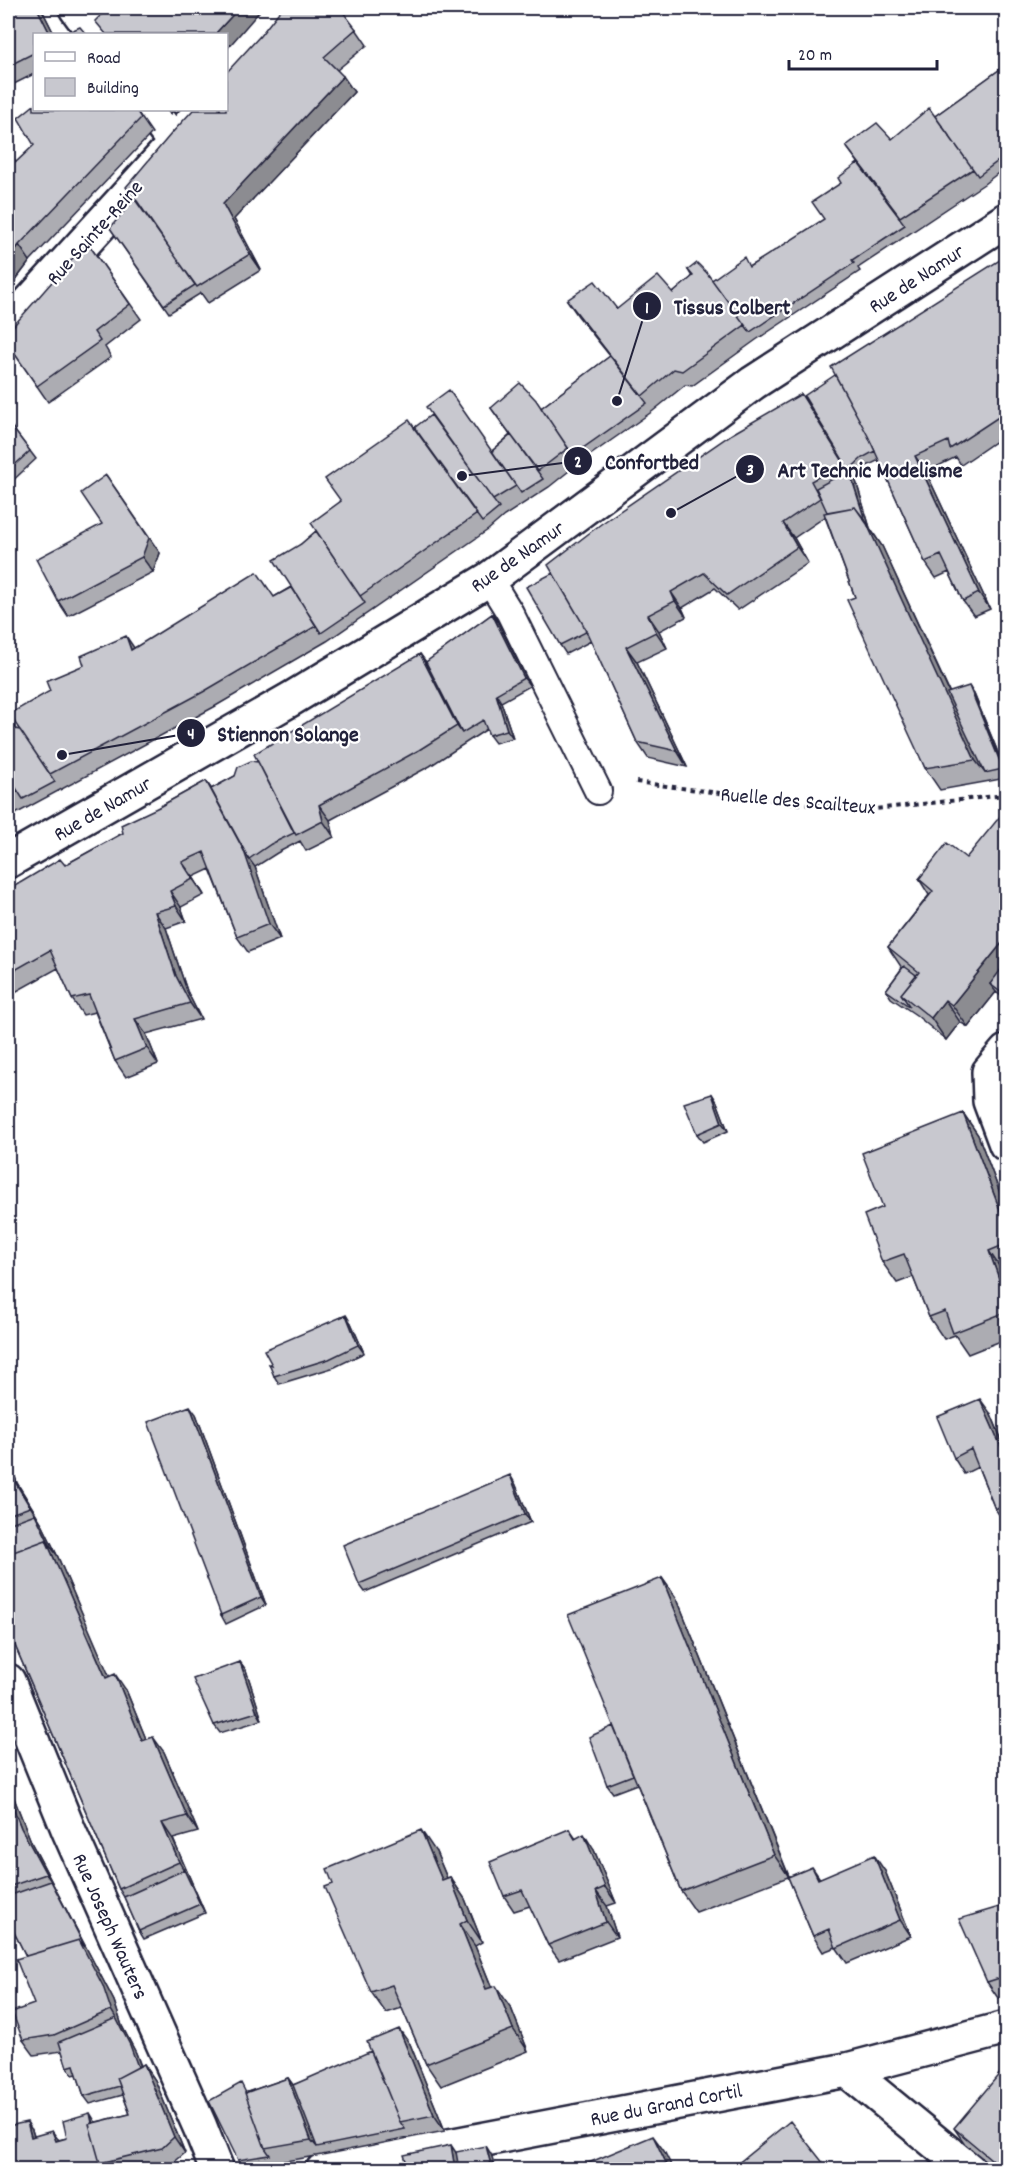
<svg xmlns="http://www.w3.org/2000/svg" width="1014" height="2177" font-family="Dekko,sans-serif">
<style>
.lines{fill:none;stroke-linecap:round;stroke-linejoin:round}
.service-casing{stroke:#22223b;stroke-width:30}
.pedestrian-casing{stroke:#22223b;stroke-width:38}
.minor-casing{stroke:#22223b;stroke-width:38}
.tertiary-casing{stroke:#22223b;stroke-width:38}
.path{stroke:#22223b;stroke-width:4;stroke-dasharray:4.5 4.5;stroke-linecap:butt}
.service{stroke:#fff;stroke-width:26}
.pedestrian{stroke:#fff;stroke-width:33}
.minor{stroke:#fff;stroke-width:33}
.tertiary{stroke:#fff;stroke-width:33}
.wall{fill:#acacb2;stroke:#22223b;stroke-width:1.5}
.shaded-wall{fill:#8c8c91;stroke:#22223b;stroke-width:1.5}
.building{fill:#c8c8cf;stroke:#22223b;stroke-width:1.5}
.labels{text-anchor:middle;stroke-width:4.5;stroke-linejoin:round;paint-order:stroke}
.street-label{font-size:21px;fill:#22223b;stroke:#fff}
.leader{fill:none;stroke:#22223b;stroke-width:2}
.callout-dot{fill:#22223b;stroke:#fff;stroke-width:2}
.mark-label{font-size:18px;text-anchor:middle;font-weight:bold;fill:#fff}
.callout-label{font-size:22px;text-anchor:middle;font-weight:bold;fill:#22223b;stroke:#fff;stroke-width:4.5;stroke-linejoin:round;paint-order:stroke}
</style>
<rect width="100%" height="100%" fill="#fff"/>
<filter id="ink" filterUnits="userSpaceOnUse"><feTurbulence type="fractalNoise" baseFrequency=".0167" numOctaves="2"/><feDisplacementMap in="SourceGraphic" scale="12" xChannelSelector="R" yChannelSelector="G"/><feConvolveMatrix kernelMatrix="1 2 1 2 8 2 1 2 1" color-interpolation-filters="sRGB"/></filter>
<g filter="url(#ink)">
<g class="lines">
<defs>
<path id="service" d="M489 579 510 613 598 791"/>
<path id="pedestrian" d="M1006 1052 989 1072 990 1101 1006 1144"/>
<path id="minor" d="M76 8 95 34
M150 110 175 143
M8 326 175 143 202 110
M8 1681 69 1831 200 2127 217 2170
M847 2070 969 2170
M323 2170 847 2070 1006 2028"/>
<path id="tertiary" d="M8 861 291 699 489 579 753 383 1006 220"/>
</defs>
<use href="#service" class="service-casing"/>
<use href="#pedestrian" class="pedestrian-casing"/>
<use href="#minor" class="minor-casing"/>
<use href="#tertiary" class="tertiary-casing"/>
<path class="path" d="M636 782 803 804 875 809 1006 795"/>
<use href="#service" class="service"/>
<use href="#pedestrian" class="pedestrian"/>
<use href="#minor" class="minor"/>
<use href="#tertiary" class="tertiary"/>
</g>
<path class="wall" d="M8 8H41L54 34H34V74L12 85 8 79Z
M356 29 367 45 337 70 354 92 234 219 261 270 208 303 201 293 169 313 110 228Z
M1006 65V167L984 184 858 268 860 271 756 340 692 386 685 385 653 411 579 463 549 487 504 516 488 530 327 641 214 707 8 818V728L20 730 134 648 274 597 291 587 301 544 316 531 341 501 414 428 492 451 510 435 491 408H541L610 356 578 316 567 300 617 309 673 293 692 277 688 270 712 280 750 266 879 191 846 146 892 139 935 116Z
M136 110 152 133 30 261 8 290V151L16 162Z
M87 242 141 319 105 347 111 357 48 402 8 344Z
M1006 256V434L961 465 956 457 926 472 990 609 974 616 963 601 949 572 936 578 925 562 879 460 867 466 855 478 870 528 882 546 950 693 974 694 1006 772V778L990 781 940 790 925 768 855 597 825 517 794 538 808 563 738 610 715 588 682 608 686 617 659 631 667 648 637 662 687 767 648 758 637 742 591 641 566 654 560 645 552 573 801 394 831 441Z
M8 422 36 459 8 485Z
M102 524 160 553 153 572 68 616 58 601Z
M492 614 498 622 530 686 501 702 513 738 495 743 489 735 487 729 430 766 330 820 334 837 306 851 300 841 277 853 255 867 280 939 248 952 237 937 210 869 193 877 204 895 181 907 186 921 166 928 187 991 201 1019 146 1034 158 1064 126 1077 115 1061 95 1012 83 1015 72 999 58 968 8 996V890L65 865 123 833 159 807 206 781 211 789 235 776 420 654 426 662Z
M1006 818V1000L996 992 968 1027 960 1022 946 1040 916 1015 891 998 886 990 902 968 888 947 929 895 919 879 966 858Z
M712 1094 717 1102 728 1131 703 1142 697 1134Z
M963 1113 978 1135 1006 1209V1272L1004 1273 1006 1280V1339L968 1354 955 1335 944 1339 929 1317 913 1277 897 1283 882 1262 883 1207Z
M351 1323 364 1353 335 1367 279 1384 274 1376 272 1365Z
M196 1414 266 1605 226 1624 221 1615Z
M991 1414 1005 1447H1006V1524L995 1509 978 1467 964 1474 954 1458Z
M8 1456 17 1483 41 1522 57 1555 109 1677 126 1690 146 1739 164 1752 198 1832 173 1839 205 1913 144 1939 139 1931 124 1897 119 1889 8 1629Z
M515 1483 531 1522 365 1592 359 1584Z
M662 1578 677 1599 789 1876 820 1878 885 1871 911 1936 847 1963 836 1947 823 1952 813 1936 788 1877 696 1912 681 1891 637 1784 613 1793 607 1785 613 1726Z
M240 1662 246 1670 262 1720 220 1733 214 1725Z
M8 1783 32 1844 114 2001 122 2026 136 2053 141 2066 144 2064 155 2080 185 2153 172 2164 149 2169H8L32 2130 34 2136 58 2139V2140L67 2138 96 2122 130 2114 123 2095 90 2104 84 2096 77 2074 73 2075 67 2067 62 2051 34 2055 23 2040 34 2004 26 1956 8 1920Z
M569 1829 576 1839 594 1850 616 1903 607 1906 617 1937 559 1960 548 1945 530 1906 514 1911 504 1896Z
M436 1852 447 1878 450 1877 465 1899 482 1942 475 1946 492 1988 511 2008 528 2051 441 2086 426 2064 402 2008 386 2013 371 1992Z
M1006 1905V1995L998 1998 987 1982Z
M410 2044 445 2131 322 2155 243 2168 238 2160 247 2092 288 2078 293 2085Z
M954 2128 1006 2169H996L965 2144Z"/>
<path class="shaded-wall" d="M37 8H41L54 34H50Z
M239 8H256L259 12 226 50V34H215Z
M343 76 354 92 234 219 261 270 250 254 223 204Z
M167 110H174L170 114Z
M19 245 30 261 8 290V260Z
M801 394 812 409 849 470 844 463Z
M915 456 926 472 990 609 979 593Z
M849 470 855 478 870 528 865 520Z
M106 475 160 553 153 572 142 557Z
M855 507 882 546 986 773H985L975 760Z
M783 523 794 538 808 563 797 547Z
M671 592 682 608 686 617 675 601Z
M492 614 498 622 530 686 524 678Z
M648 615 659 631 667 648 656 632Z
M126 636 137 652 131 650Z
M626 647 637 662 687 767 677 751Z
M420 654 431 670 462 733 457 726Z
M969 686 974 694 1006 772V774L1003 769Z
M496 694 501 702 513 738 507 730Z
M206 781 217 797 249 859 255 867 280 939 269 924Z
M319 805 330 820 334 837 323 821Z
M182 862 193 877 204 895 193 879Z
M170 891 181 907 186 921 176 906Z
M155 912 166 928 187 991 201 1019 190 1003 176 976Z
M1006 938V978L990 984 996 992 968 1027 952 1005Z
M945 1000 960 1022 946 1040 931 1018Z
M135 1019 146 1034 158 1064 147 1048Z
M712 1094 717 1102 728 1131 722 1123Z
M963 1113 978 1135 1006 1209V1226Z
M989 1251 1004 1273 1006 1280V1298Z
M346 1315 351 1323 364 1353 358 1345Z
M980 1399 991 1414 1006 1451 1002 1449Z
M190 1406 196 1414 266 1605 261 1597Z
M8 1456 17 1483 41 1522 57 1555 51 1547 35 1514 8 1470Z
M510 1475 515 1483 531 1522 525 1514Z
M46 1540 57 1555 117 1694 106 1678Z
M662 1578 677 1599 789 1877 774 1855Z
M240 1662 246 1670 262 1720 257 1712Z
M115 1674 126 1690 153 1756 142 1741Z
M153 1737 164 1752 198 1832 187 1816Z
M8 1783 32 1844 114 2001 122 2026 136 2053 147 2084 142 2076 116 2018 111 2010 51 1881 46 1874 21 1828 8 1795Z
M162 1823 173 1839 205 1913 200 1904 184 1870 179 1862Z
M421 1830 436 1852 457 1902 442 1880Z
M584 1834 594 1850 616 1903 605 1887Z
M874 1855 885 1871 911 1936 900 1920Z
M812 1867 823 1883 818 1879Z
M450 1877 465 1899 482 1942 467 1920Z
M596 1891 607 1906 617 1937 606 1922Z
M460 1924 475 1946 501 2011 486 1989Z
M496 1986 511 2008 528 2051 513 2029Z
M399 2029 410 2044 445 2131 434 2115Z
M144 2064 155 2080 185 2153 174 2137Z
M288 2078 299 2093 317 2147 311 2140Z
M90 2113 95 2121 106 2161 103 2162Z
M27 2122 32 2130 37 2146 31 2137Z
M52 2131 58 2139 61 2149 56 2141Z
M653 2136 664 2151 673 2169H669Z
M451 2145 461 2160 463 2169H455Z
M486 2146 491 2154 496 2169H492Z"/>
<path class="building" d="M8 8H37L50 34H34V53L8 66Z
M108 8H239L215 34H106L95 21Z
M282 8H340L356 29 324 57 343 76 223 204 250 254 197 287 126 187 171 134 193 110H226V73L260 36Z
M80 27 86 34H64Z
M1006 65V155L978 176 935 116Z
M34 105V110H136L141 118 19 245 8 260V151L16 162 34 145 18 118Z
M929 108 973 169 900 217 846 146 877 123 892 139Z
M858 163 905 225 852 260 854 263 750 332 712 280 744 257 749 267 824 219 812 202 841 183 838 178Z
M135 198 195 285 164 305 110 228Z
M87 242 130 304 94 332 100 341 37 386 8 344V332Z
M1006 256V417L1003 414 950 449 948 441 915 456 979 593 963 601 941 555 925 562 868 436 831 367Z
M697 263 707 273 745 325 682 371 674 369 642 396 567 300 595 281 617 309 658 276 673 293 693 276 688 270Z
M610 356 647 403 573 455 541 408Z
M835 375 868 436 875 451 862 458 849 470 804 396Z
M520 383 536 400 568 448 538 471 491 408Z
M449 390 516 486 493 500 426 407Z
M801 394 844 463 811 481 820 498 783 523 797 547 727 595 704 573 671 592 675 601 648 615 656 632 626 647 677 751 637 742 583 624 548 565 601 524 732 434Z
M431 415 499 508 482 522 414 428Z
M409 420 477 514 360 596 311 523 341 501 325 479Z
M8 422 30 451 8 471Z
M511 435 543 479 521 493 492 451Z
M849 470 865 520 855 507 827 512 816 488Z
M106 475 149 538 142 557 58 601 36 559 102 524 81 493Z
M855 507 867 524 975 760 925 768 847 600 855 597 824 513Z
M316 531 365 603 321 633 274 560 301 544Z
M257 572 274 597 292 587 316 626 203 692 50 774 15 723 11 713 50 691 46 681 84 665 81 656 126 636 131 650Z
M553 573 583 624 586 632 560 645 526 587Z
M492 614 524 678 496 694 507 730 489 735 483 720 462 733 426 662Z
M420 654 457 726 419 750 319 805 323 821 296 835 254 754Z
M969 686 1003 769 985 773 947 693Z
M8 728 20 730 55 782 23 799 8 776Z
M251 761 258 762 294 833 271 844 249 859 211 789 235 776 238 767Z
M8 776 18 791 8 797Z
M206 781 244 851 269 924 237 937 204 852 182 862 193 879 170 891 176 906 155 912 176 976 190 1003 135 1019 147 1048 115 1061 89 995 72 999 50 950 8 974V890L60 859 65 865 123 833 121 825 159 807Z
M1002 814 1006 818V938L952 1005 945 1000 931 1018 901 994 919 972 888 947 933 891 919 879 947 843 966 858Z
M1006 963V996L990 984Z
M904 966 916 975 901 994 910 1007 886 990Z
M712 1094 722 1123 697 1134 684 1103Z
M963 1113 1006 1226V1244L989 1251 1006 1298V1312L953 1333 945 1311 929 1317 904 1254 882 1262 864 1215 883 1207 862 1153Z
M346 1315 358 1345 329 1359 274 1376 269 1364 272 1365 264 1350Z
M980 1399 1002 1449 1006 1447V1504L995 1509 971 1449 954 1458 937 1417Z
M190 1406 261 1597 221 1615 148 1422Z
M8 1470 30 1507 8 1515Z
M510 1475 525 1514 359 1584 343 1545Z
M35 1514 51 1547 46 1540 8 1554V1524Z
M46 1540 106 1678 115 1674 142 1741 153 1737 187 1816 162 1823 179 1862 119 1889 8 1629V1554Z
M662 1578 774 1855 681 1891 568 1615Z
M240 1662 257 1712 214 1725 193 1679Z
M613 1726 633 1775 607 1785 589 1737Z
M8 1795 21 1828 46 1874 8 1887Z
M569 1829 575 1839 584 1834 605 1887 596 1891 606 1922 548 1945 522 1890 504 1896 490 1862Z
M421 1830 442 1880 450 1877 467 1920 460 1924 486 1989 496 1986 513 2029 426 2064 392 1985 371 1992 325 1887 333 1884 327 1869Z
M874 1855 900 1920 836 1948 829 1929 813 1936 788 1877 812 1867 818 1879Z
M184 1870 200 1904 139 1931 124 1897Z
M51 1881 85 1947 79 1940 26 1956 8 1920V1896Z
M1006 1905V1976L987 1982 959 1919Z
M79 1940 103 1986 111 2010 54 2035 23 2040 12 2012 34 2004 16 1959Z
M116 2018 130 2045 138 2067 117 2078 120 2086 84 2096 74 2065 67 2067 59 2042Z
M399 2029 434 2115 400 2122 367 2042Z
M371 2051 400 2122 405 2129 317 2147 293 2085Z
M144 2064 174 2137 162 2148 100 2163 89 2124 130 2114 117 2078Z
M1006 2066V2169H1003L954 2128Z
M288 2078 311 2140 265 2148 245 2093Z
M241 2083 246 2093H245L265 2148 270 2155 238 2160 209 2101Z
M90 2113 92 2123 89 2124 100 2163 105 2169H8V2126L27 2122 31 2137 52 2131 56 2141 67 2138 63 2121Z
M790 2121 828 2169H731Z
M653 2136 669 2169H574Z
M451 2145 455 2169H409L404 2155Z
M486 2146 492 2169H459L456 2152Z
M407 2163 409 2169H369Z"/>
</g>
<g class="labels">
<g class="street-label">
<text transform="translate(94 232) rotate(-48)" y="7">Rue Sainte-Reine</text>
<text transform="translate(916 278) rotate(-33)" y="7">Rue de Namur</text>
<text transform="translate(517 556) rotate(-35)" y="7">Rue de Namur</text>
<text transform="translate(798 800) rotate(5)" y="7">Ruelle des Scailteux</text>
<text transform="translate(102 808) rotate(-30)" y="7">Rue de Namur</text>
<text transform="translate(111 1926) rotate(66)" y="7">Rue Joseph Wauters</text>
<text transform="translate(666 2104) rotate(-11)" y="7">Rue du Grand Cortil</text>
</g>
</g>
<path class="leader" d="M617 401L647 306M462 476L578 461M671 513L750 469M62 755L191 733"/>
<g class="callout-dot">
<circle cx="617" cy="401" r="6"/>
<circle cx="462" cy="476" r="6"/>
<circle cx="671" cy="513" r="6"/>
<circle cx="62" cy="755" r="6"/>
<circle cx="647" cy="306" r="15"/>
<circle cx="578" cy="461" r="15"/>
<circle cx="750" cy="469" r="15"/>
<circle cx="191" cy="733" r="15"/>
</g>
<g class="mark-label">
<text x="647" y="313">1</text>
<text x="578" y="467">2</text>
<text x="750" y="475">3</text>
<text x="191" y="739">4</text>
</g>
<g class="callout-label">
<text x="732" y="314">Tissus Colbert</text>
<text x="652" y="469">Confortbed</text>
<text x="870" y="477">Art Technic Modelisme</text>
<text x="288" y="741">Stiennon Solange</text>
</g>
<rect width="1014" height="2177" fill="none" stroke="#fff" stroke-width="30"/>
<rect x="15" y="15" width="984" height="2147" fill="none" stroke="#22223b" stroke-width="2" filter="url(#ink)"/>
<rect x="33" y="33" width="195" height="78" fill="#ffffff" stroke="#a7a7b1" stroke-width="1.5"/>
<rect x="45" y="52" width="30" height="9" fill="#ffffff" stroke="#a7a7b1" stroke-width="1.5"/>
<text x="87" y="63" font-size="18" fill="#22223b">Road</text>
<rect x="45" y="78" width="30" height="18" fill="#c8c8cf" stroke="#a7a7b1" stroke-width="1.5"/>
<text x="87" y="93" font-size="18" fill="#22223b">Building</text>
<path d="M789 60v9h148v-9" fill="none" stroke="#22223b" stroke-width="3"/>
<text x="798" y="60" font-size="18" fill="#22223b" stroke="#ffffff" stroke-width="4.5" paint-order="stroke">20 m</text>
</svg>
